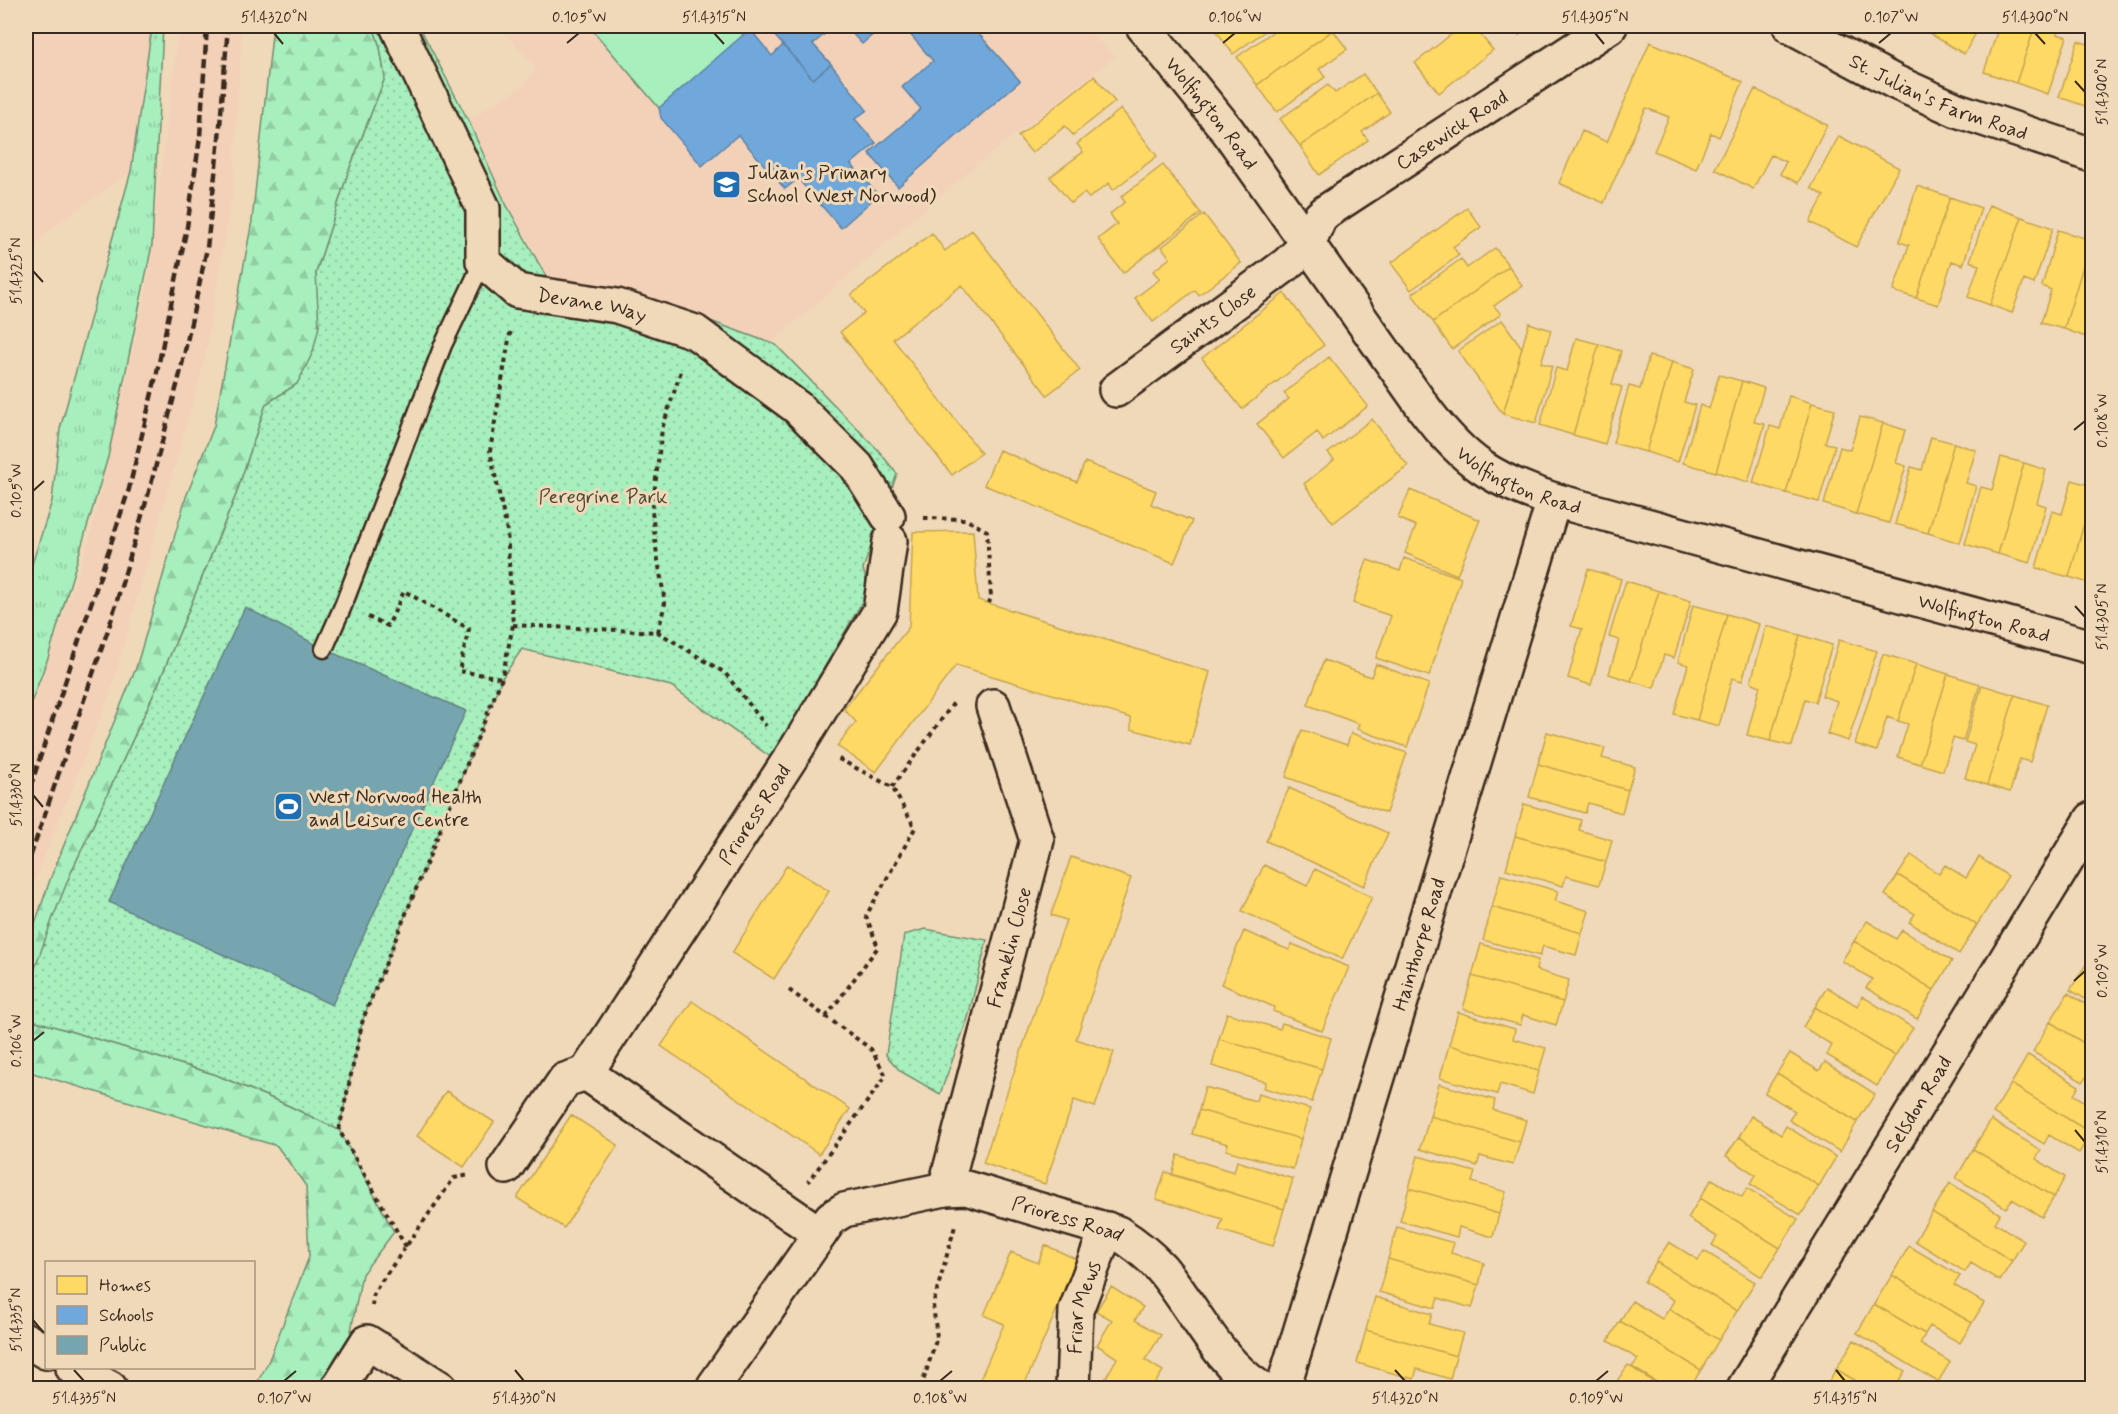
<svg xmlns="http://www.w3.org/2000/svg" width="2118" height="1414" font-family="Mynerve,sans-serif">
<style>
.built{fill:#f3d1b9}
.grass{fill:url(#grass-tufts);stroke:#718c6e;stroke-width:1.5}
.forest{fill:url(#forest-firs);stroke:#718c6e;stroke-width:1.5}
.park{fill:url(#park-dots);stroke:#718c6e;stroke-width:1.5}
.pitch{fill:#a7efbd;stroke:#718c6e;stroke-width:1.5}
.homes{fill:#ffd966;stroke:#c4a450;stroke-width:1.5}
.schools{fill:#6fa8dc;stroke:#5f82a3;stroke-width:1.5}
.public{fill:#76a5af;stroke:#648084;stroke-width:1.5}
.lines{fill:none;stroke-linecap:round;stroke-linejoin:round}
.service-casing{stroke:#3b2a1e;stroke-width:21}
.minor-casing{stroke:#3b2a1e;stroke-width:38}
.path{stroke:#3b2a1e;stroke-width:4;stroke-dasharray:4.5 4.5;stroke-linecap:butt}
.service{stroke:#f0d9b9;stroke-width:16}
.minor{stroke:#f0d9b9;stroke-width:33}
.rail{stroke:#3b2a1e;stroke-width:4.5;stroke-dasharray:9 4.5;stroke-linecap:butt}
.ticks{fill:none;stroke:#3b2a1e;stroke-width:2}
.labels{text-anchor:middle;stroke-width:6;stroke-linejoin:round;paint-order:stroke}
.street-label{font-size:20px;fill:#3b2a1e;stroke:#f0d9b9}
.poi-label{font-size:20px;fill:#3b2a1e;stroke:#f0d9b9;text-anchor:start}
.park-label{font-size:20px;fill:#4b4836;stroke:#f0d9b9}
.neatline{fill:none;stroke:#3b2a1e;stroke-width:2}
.ticks-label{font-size:15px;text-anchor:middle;fill:#3b2a1e}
</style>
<defs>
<pattern id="grass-tufts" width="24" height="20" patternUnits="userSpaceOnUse" patternTransform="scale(1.5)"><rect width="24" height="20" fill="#a7efbd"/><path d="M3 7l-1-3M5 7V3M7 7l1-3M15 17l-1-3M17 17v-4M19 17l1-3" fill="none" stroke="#91cda2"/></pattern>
<pattern id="forest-firs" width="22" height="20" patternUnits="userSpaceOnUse" patternTransform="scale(1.5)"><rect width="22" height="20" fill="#a7efbd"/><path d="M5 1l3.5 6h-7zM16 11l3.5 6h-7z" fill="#91cda2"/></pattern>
<pattern id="park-dots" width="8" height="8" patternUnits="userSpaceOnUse" patternTransform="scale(1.5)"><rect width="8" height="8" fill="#a7efbd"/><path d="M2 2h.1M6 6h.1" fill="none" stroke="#91cda2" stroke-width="1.8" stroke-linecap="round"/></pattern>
</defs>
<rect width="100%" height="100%" fill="#f0d9b9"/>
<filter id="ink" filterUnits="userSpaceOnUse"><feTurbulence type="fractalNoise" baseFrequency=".0167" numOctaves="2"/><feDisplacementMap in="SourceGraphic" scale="12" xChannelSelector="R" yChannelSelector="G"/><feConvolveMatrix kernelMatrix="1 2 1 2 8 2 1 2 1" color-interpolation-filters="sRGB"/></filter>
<g filter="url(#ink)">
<path class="built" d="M26 26H152L131 171 48 231 26 260Z
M179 26H242L233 191 204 362 111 692 26 903V722L89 541 146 292Z
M499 26H1082L1116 56 975 166 772 342 683 311 549 282 535 252 505 202 468 120 520 88 537 69Z"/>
<path class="grass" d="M152 26H163L152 245 108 457 48 658 26 716V583L52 501 60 429 131 171Z"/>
<path class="forest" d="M273 26H373L380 47 385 78 348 173 316 273 319 303V335L308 367 297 384 266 404 236 495 158 685 70 875 26 994V950L51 877 136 668 186 497 214 426 252 221Z
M26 1018 214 1074 283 1103 339 1130 394 1232 362 1274 351 1331 361 1388H254L267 1365 309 1257 306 1186 277 1146 26 1071Z"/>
<path class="park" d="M373 26H419L468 120 505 202 549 282 683 311 776 345 878 450 897 474 863 569 869 590 772 758 671 686 522 649 502 678 363 1019 339 1130 283 1103 214 1074 26 1018V994L52 920 70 875 158 685 236 495 266 404 297 384 313 352 319 326 316 273 348 173 385 78 380 47Z
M925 929 987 940 968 1018 940 1094 900 1071 886 1055 904 935Z"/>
<path class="pitch" d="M589 26H735L744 36 659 108Z"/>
<path class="homes" d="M1213 26H1272L1233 54Z
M1281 26H1287L1291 31 1299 26H1330L1333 30 1257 85 1237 57Z
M1462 26H1473L1493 50 1439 93 1415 63Z
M1509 26H1529L1519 35Z
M1917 26H1980L1964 54Z
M1999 26H2035L2016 83 1984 72Z
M2035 26H2060L2057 34 2067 37 2048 94 2016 83Z
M2092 29V103L2091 108 2059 97 2078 41 2088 44Z
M1333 30 1347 49 1319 69 1325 77 1277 112 1257 85Z
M1650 42 1743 82 1719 137 1711 133 1696 169 1654 151 1669 117 1646 108 1604 203 1559 183 1582 131 1607 142Z
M1363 74 1377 93 1300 146 1280 119 1328 85 1335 93Z
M1094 76 1115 102 1073 135 1065 126 1032 153 1018 136Z
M1755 89 1827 125 1798 183 1780 174 1786 162 1771 155 1753 189 1715 169Z
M1377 93 1390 112 1362 132 1368 140 1319 175 1300 146Z
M1121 109 1157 156 1113 190 1109 183 1089 198 1084 193 1071 203 1050 177 1083 152 1077 144Z
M1839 136 1899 168 1856 247 1810 222 1824 196 1811 188Z
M1163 165 1201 213 1123 273 1098 239 1117 224 1110 214 1125 202 1121 197Z
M1917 186 1950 197 1916 298 1893 291 1909 245 1899 242Z
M1950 197 1981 208 1963 265 1952 261 1938 305 1916 298Z
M1989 205 2022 217 1990 305 1968 297 1979 265 1970 261Z
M1467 208 1481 227 1453 247 1459 255 1411 290 1391 263Z
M1204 214 1241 263 1199 295 1195 290 1153 322 1135 298 1160 279 1153 271 1170 258 1162 247Z
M2022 217 2053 228 2034 284 2024 280 2012 313 1990 305Z
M972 230 1080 370 1047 395 962 285 893 339 981 453 952 475 840 332 864 313 851 295 932 233 945 251Z
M2058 230 2091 240 2064 329 2041 323 2051 290 2042 286Z
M2091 240 2092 241V315L2086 337 2064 329Z
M1495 248 1509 266 1433 322 1412 294 1461 259 1467 268Z
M1509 266 1522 286 1494 306 1501 314 1452 349 1433 322Z
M1284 293 1324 345 1242 409 1202 358Z
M1502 320 1522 348 1503 414 1458 351Z
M1529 323 1551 330 1541 363 1552 366 1536 423 1503 414Z
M1576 338 1599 344 1573 435 1540 425 1556 368 1567 371Z
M1599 344 1621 351 1612 384 1622 387 1605 444 1573 435Z
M1649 356 1672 362 1646 452 1613 443 1629 386 1640 389Z
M1329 357 1368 406 1323 441 1317 432 1284 458 1257 424 1289 399 1284 393Z
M1672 362 1694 369 1684 402 1695 405 1678 462 1646 452Z
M1719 375 1742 381 1716 472 1683 463 1700 405 1709 409Z
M1742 381 1764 388 1754 422 1765 424 1748 482 1716 472Z
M1789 396 1812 403 1786 493 1753 483 1770 426 1780 429Z
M1812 403 1835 409 1825 443 1835 445 1819 502 1786 493Z
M1860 417 1883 423 1856 514 1824 504 1840 447 1850 450Z
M1372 419 1408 466 1333 523 1304 484 1334 460 1328 453Z
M1883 423 1905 430 1896 463 1906 466 1889 523 1856 514Z
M1931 437 1954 443 1928 533 1895 524 1911 467 1922 470Z
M1954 443 1976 450 1966 483 1976 486 1960 543 1928 533Z
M999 450 1077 482 1085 462 1156 491 1151 504 1192 521 1174 563 984 485Z
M2001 457 2024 463 1998 554 1965 544 1981 487 1992 490Z
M2024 463 2046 470 2037 503 2046 506 2030 563 1998 554Z
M2072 480 2092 486V495L2069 577 2036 568 2052 511 2062 514Z
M1410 490 1480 520 1457 575 1405 553 1416 526 1398 518Z
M2092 495V584L2069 577Z
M973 531 978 600 1210 672 1190 745 1131 729V718L956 665 876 772 837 746 856 722 844 709 909 627 913 532Z
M1404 558 1461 578 1429 676 1376 658 1391 616 1353 603 1367 560 1400 571Z
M1588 569 1621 579 1591 685 1568 678 1582 629 1571 626Z
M1626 581 1659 591 1631 681 1609 674 1619 640 1609 637Z
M1659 591 1691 601 1674 658 1664 655 1654 688 1631 681Z
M1693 605 1727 614 1697 720 1674 714 1688 665 1678 662Z
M1727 614 1759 624 1742 681 1732 678 1719 726 1697 720Z
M1766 626 1800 635 1770 741 1747 735 1760 686 1751 682Z
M1800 635 1832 645 1815 702 1805 699 1792 746 1770 741Z
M1839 640 1877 651 1848 741 1827 734 1837 701 1822 696Z
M1883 654 1916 664 1898 721 1887 717 1877 751 1855 744Z
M1324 660 1371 677 1376 664 1429 684 1407 747 1357 729 1359 724 1308 705Z
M1916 664 1948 674 1920 764 1898 757 1908 724 1898 721Z
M1948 674 1980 684 1963 741 1953 738 1943 771 1920 764Z
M1982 685 2015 695 1987 785 1965 778 1975 745 1965 742Z
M2015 695 2047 705 2030 762 2020 759 2010 792 1987 785Z
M1302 730 1347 745 1351 733 1407 753 1386 813 1286 777Z
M1547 732 1605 748 1602 758 1635 767 1628 790 1538 764Z
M1538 764 1628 790 1622 813 1588 803 1585 813 1529 797Z
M1289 788 1388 833 1364 886 1266 841Z
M1524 804 1581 820 1579 830 1612 840 1606 862 1515 836Z
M1515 836 1606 862 1599 885 1566 876 1563 886 1506 869Z
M1911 855 1939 874 1945 865 1966 878 1979 857 2008 876 1977 925 1898 875Z
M1071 857 1131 878 1076 1039 1114 1052 1095 1107 1074 1100 1045 1184 983 1163 1066 920 1051 915Z
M787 865 829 891 774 979 732 953Z
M1264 865 1307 886 1315 869 1372 897 1342 959 1242 911Z
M1501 875 1558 891 1555 901 1589 911 1582 933 1492 907Z
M1898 875 1977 925 1959 954 1909 922 1915 914 1885 895Z
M1492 907 1582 933 1576 955 1543 946 1540 956 1483 940Z
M1867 921 1896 939 1902 930 1952 961 1934 990 1854 941Z
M1244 931 1289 950 1292 944 1349 967 1322 1031 1273 1011 1274 1007 1221 984Z
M1854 941 1934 990 1917 1019 1866 988 1872 979 1842 961Z
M1481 944 1538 960 1536 970 1569 980 1563 1002 1472 976Z
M2088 961 2092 964V1003L2070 990Z
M1472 976 1563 1002 1556 1025 1523 1015 1520 1025 1463 1009Z
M1827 987 1857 1006 1862 996 1913 1028 1895 1056 1815 1007Z
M2068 993 2092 1008V1048L2050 1022Z
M692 1001 850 1109 819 1154 661 1046Z
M1815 1007 1895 1056 1877 1086 1827 1055 1832 1045 1803 1027Z
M1458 1012 1515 1029 1513 1039 1546 1048 1539 1071 1449 1045Z
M1227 1013 1280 1029 1282 1023 1331 1038 1322 1069 1219 1039Z
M2050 1022 2092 1048V1075L2089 1073 2083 1082 2033 1052Z
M1219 1039 1322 1069 1312 1102 1264 1088 1266 1082 1212 1066Z
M1449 1045 1539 1071 1533 1094 1500 1084 1497 1094 1440 1078Z
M1790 1053 1819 1071 1825 1062 1875 1094 1857 1122 1777 1073Z
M2028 1055 2079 1086 2074 1095 2092 1106 2091 1133 2011 1084Z
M1777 1073 1857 1122 1840 1152 1789 1120 1795 1111 1765 1093Z
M1439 1084 1495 1100 1493 1110 1526 1120 1520 1142 1430 1116Z
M2011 1084 2091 1133 2079 1153 2049 1135 2044 1144 1993 1113Z
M1205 1087 1256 1101 1258 1094 1310 1109 1301 1139 1199 1110Z
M446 1091 494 1122 464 1167 417 1136Z
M1199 1110 1301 1139 1293 1169 1226 1150 1228 1144 1192 1134Z
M571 1115 618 1145 564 1228 517 1198Z
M1430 1116 1520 1142 1513 1165 1480 1156 1477 1166 1420 1149Z
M1751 1116 1781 1135 1786 1126 1836 1157 1819 1186 1739 1137Z
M1991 1120 2041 1150 2036 1159 2065 1177 2054 1197 1973 1149Z
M1739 1137 1819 1186 1801 1215 1750 1184 1756 1175 1726 1156Z
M1973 1149 2054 1197 2042 1217 2012 1199 2006 1208 1956 1178Z
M1178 1155 1234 1172 1237 1161 1293 1179 1284 1209 1172 1175Z
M1418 1156 1475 1172 1472 1182 1506 1192 1499 1214 1409 1188Z
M1165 1172 1284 1209 1273 1246 1219 1230 1223 1219 1156 1199Z
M1712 1179 1742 1197 1747 1188 1798 1219 1780 1248 1700 1198Z
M1950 1183 2000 1214 1995 1223 2024 1241 2012 1261 1932 1212Z
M1409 1188 1499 1214 1493 1237 1459 1227 1457 1237 1400 1221Z
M1700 1198 1780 1248 1762 1277 1712 1245 1717 1237 1688 1218Z
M1932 1212 2012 1261 2000 1281 1971 1263 1965 1272 1915 1241Z
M1397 1227 1454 1243 1451 1253 1484 1263 1479 1285 1388 1259Z
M1669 1242 1698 1260 1704 1251 1755 1282 1737 1311 1656 1262Z
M1045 1245 1078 1260 1023 1388H988L978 1384 1004 1324 984 1315 1011 1252 1038 1263Z
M1909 1246 1960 1276 1954 1285 1984 1303 1972 1323 1892 1275Z
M1388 1259 1479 1285 1472 1308 1438 1298 1435 1308 1379 1292Z
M1656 1262 1737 1311 1719 1340 1669 1309 1674 1300 1644 1282Z
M1892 1275 1972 1323 1960 1343 1930 1326 1925 1334 1874 1304Z
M1111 1287 1143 1307 1135 1320 1161 1335 1145 1360 1163 1371 1152 1388H1100L1117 1358 1097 1345 1112 1320 1096 1311Z
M1375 1297 1432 1314 1429 1324 1463 1333 1456 1356 1366 1330Z
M1632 1301 1662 1319 1669 1309 1719 1340 1701 1370 1620 1321Z
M1874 1304 1925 1334 1920 1344 1950 1362 1938 1382 1857 1333Z
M1620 1321 1701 1370 1689 1388H1666L1632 1367 1638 1359 1608 1341Z
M1366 1330 1456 1356 1450 1379 1417 1369 1414 1379 1357 1363Z
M1854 1340 1905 1371 1899 1380 1913 1388H1868L1836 1369Z
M1628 1365 1662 1388H1612Z
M1836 1369 1868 1388H1825Z
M26 1378 46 1388H26Z"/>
<path class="schools" d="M766 26H834L813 44 831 64 813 79Z
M845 26H883L862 44Z
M903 26H972L1020 81 898 187 869 153 921 109 902 87 933 61Z
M750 29 772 56 783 45 813 79 831 64 867 110 855 119 876 143 851 164 878 195 841 228 798 179 785 189 738 135 702 166 661 118 659 108Z"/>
<path class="public" d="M245 607 324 649 466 711 332 1005 109 902Z"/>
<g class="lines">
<defs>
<path id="service" d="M324 649 343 606 443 345 483 261"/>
<g id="minor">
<path id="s1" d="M397 26 483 208V261L517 291 617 306 695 332 798 408 857 467 888 516"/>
<path id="s2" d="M1143 26 1228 131 1426 411C1466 463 1493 480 1554 500L2092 647"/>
<path id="s3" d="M1790 26 1895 82 1957 110 2092 155"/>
<path id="s4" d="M1116 390 1287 264 1308 244 1320 217 1327 211 1610 26"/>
<path id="s5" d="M586 1073 820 1234 831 1218 844 1210 945 1189 966 1188 1118 1233C1134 1243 1148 1254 1161 1268 1194 1307 1216 1360 1260 1388"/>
<path id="s6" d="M506 1167 565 1080 586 1073 797 748 880 611 890 541"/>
<path id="s7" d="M945 1189 1037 840 993 706"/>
<path d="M26 1340 46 1352"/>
<path d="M73 1368 110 1388"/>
<path d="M714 1386 820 1234"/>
<path d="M338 1388 367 1342 440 1388"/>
<path id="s8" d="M1073 1388 1076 1310 1107 1229"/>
<path id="s9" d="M1283 1388 1554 500"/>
<path id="s10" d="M1744 1388 2092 819"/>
</g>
</defs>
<use href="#service" class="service-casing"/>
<use href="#minor" class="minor-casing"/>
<path class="path" d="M924 518 965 519 987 531 991 597 989 603
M368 617 388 626 404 591 469 629 459 671 502 678
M513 625 658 632 725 673 766 726
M658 632 665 603 656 548 652 511 662 429 682 368
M892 787 955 701
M789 990 871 1049 886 1076 808 1182
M826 1017 878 947 866 916 915 828 892 787 835 757
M406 1247 339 1130 363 1019 502 678 513 625 507 531 490 451 511 328
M372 1306 374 1292 454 1178 470 1175
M921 1388 937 1337 933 1305 955 1226"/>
<use href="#service" class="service"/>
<use href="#minor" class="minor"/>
<path class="rail" d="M26 800 129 489 157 372 187 227 200 137 207 26
M26 869 110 624 148 495 180 374 207 248 219 138 228 26"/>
</g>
</g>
<path class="ticks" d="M274 33 283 44M714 33 724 44M1595 33 1604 44M2035 33 2045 44M567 43 579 33M1223 43 1235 33M1879 43 1891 33M2075 81 2085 92M33 271 43 282M2074 430 2085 421M33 491 44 481M2075 606 2085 617M33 795 43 807M2074 981 2085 971M33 1041 44 1032M2075 1130 2085 1142M33 1320 43 1332M74 1370 84 1381M515 1370 524 1381M1395 1370 1405 1381M1836 1370 1845 1381M284 1381 296 1371M940 1381 952 1371M1596 1381 1608 1371"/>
<defs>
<symbol id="school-square" viewBox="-11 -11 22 22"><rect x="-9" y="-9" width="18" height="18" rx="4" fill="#1f6fb2" stroke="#f0d9b9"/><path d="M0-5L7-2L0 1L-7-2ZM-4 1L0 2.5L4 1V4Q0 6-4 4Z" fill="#fff"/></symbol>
<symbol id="stadium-square" viewBox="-11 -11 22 22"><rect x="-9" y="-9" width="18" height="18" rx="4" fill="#1f6fb2" stroke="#f0d9b9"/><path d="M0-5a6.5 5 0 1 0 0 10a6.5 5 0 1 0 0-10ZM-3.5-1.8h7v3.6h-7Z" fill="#fff"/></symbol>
</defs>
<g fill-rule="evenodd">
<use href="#school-square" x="710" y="168" width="33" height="33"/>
<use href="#stadium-square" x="272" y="790" width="33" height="33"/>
</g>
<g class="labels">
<g class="street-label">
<text dy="7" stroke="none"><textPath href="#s3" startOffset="165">St. Julian's Farm Road</textPath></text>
<text dy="7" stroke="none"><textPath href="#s2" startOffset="111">Wolfington Road</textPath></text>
<text dy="7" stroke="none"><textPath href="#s4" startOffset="429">Casewick Road</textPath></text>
<text dy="7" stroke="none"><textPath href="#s1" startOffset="376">Devane Way</textPath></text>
<text dy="7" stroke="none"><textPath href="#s4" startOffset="120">Saints Close</textPath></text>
<text dy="7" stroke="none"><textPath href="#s2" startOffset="597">Wolfington Road</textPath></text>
<text dy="7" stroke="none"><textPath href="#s2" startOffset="1083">Wolfington Road</textPath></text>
<text dy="7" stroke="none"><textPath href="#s6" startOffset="436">Prioress Road</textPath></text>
<text dy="7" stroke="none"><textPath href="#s9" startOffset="464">Hainthorpe Road</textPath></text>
<text dy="7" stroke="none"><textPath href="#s7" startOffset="250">Franklin Close</textPath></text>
<text dy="7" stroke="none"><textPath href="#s10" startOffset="333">Selsdon Road</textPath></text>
<text dy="7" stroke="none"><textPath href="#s5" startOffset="549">Prioress Road</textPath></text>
<text dy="7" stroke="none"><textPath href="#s8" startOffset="82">Friar Mews</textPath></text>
</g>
<g class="poi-label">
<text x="747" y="179">Julian's Primary<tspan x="747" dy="23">School (West Norwood)</tspan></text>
<text x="309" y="803">West Norwood Health<tspan x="309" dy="23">and Leisure Centre</tspan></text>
</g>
<g class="park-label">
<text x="603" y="503">Peregrine Park</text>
</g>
</g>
<rect width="2118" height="1414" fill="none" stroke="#f0d9b9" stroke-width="66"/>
<rect x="45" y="1261" width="210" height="108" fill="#f0d9b9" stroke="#a8937b" stroke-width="1.5"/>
<rect x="57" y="1276" width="30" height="18" fill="#ffd966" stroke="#a8937b" stroke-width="1.5"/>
<text x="99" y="1291" font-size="18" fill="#3b2a1e">Homes</text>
<rect x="57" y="1306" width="30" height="18" fill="#6fa8dc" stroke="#a8937b" stroke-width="1.5"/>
<text x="99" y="1321" font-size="18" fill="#3b2a1e">Schools</text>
<rect x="57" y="1336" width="30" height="18" fill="#76a5af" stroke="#a8937b" stroke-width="1.5"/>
<text x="99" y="1351" font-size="18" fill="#3b2a1e">Public</text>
<rect x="33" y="33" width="2052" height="1348" class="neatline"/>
<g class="ticks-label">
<text x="274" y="22">51.4320°N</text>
<text x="579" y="22">0.105°W</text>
<text x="714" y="22">51.4315°N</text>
<text x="1235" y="22">0.106°W</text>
<text x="1595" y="22">51.4305°N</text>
<text x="1891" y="22">0.107°W</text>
<text x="2035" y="22">51.4300°N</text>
<text transform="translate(2102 92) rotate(-90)" y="5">51.4300°N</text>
<text transform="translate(16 271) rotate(-90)" y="5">51.4325°N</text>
<text transform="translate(2102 421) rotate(-90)" y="5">0.108°W</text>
<text transform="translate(16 491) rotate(-90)" y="5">0.105°W</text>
<text transform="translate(2102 617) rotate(-90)" y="5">51.4305°N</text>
<text transform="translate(16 795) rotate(-90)" y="5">51.4330°N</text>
<text transform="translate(2102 971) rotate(-90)" y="5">0.109°W</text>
<text transform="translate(16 1041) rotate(-90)" y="5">0.106°W</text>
<text transform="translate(2102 1142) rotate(-90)" y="5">51.4310°N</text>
<text transform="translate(16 1320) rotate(-90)" y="5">51.4335°N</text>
<text x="84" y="1403">51.4335°N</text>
<text x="284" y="1403">0.107°W</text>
<text x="524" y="1403">51.4330°N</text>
<text x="940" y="1403">0.108°W</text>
<text x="1405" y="1403">51.4320°N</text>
<text x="1596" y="1403">0.109°W</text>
<text x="1845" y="1403">51.4315°N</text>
</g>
</svg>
